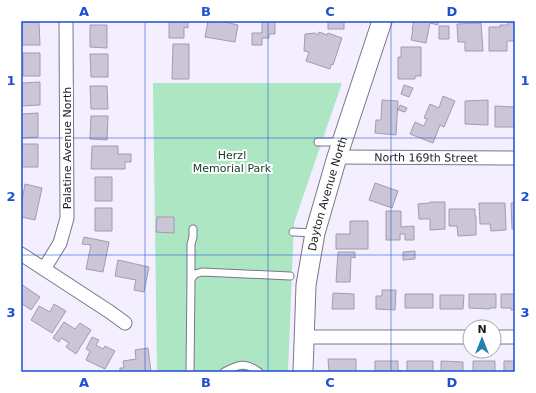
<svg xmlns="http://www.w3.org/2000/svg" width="536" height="393" font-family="'DejaVu Sans',sans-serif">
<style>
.green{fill:#ace6c3}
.building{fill:#cac5d7;stroke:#a19cae}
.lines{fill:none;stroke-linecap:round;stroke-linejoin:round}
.lane-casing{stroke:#7b7688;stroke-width:9}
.street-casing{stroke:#7b7688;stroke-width:15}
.secondary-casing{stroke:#7b7688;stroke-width:21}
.lane{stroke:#fff;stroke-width:7}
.street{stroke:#fff;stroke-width:13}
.secondary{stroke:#fff;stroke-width:19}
.grid{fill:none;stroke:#1d4ed8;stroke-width:1;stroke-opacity:0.55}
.labels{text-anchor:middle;stroke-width:4;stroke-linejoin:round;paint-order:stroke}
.street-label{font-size:11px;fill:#1b1920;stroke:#fff}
.park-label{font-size:11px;fill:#113b26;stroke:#fff}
.neatline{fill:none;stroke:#1d4ed8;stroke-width:1.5}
.grid-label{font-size:13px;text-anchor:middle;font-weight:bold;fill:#1d4ed8}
</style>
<rect width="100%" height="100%" fill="#f3efff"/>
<path class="green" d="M153 83H342L294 223 288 372H157Z"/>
<path class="building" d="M169 21H188V28L184 27V38H169Z
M208 21H225V22L238 25 235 42 205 37Z
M262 21H275V34H269V38H262V45H252V33H262Z
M328 21H344V29H328Z
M414 21H438V25L430 23 426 43 411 40 413 29H412Z
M508 21H515V41H507V51H489V27H500V25H508Z
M22 22H39L40 45H22Z
M481 23 483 51H465V42H458L457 24Z
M90 25H107V48L90 47Z
M439 26H449V39H439Z
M319 32 327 35 328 33 342 38 333 65 331 64 330 69 306 61 309 52 304 51 305 34 315 33 318 35Z
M173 44H189V79H172Z
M401 47H421V76H415V79H398V57H401Z
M23 53H40V76H23Z
M90 54H108V77H91Z
M40 82V105L22 106V83Z
M404 85 413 88 409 97 401 94Z
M90 86H107L108 109H91Z
M443 96 455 101 444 127 440 125 433 143 410 134 415 122 424 126 427 119 424 118 430 104 439 108Z
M382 100 398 101 396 135 375 133 376 120H381Z
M488 100V125L465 124V101Z
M400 105 407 108 405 112 398 110Z
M495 106 515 107V127H495Z
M38 113V137L21 138V114Z
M91 116H108L107 140 90 139Z
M21 144H38V167H21Z
M92 146H118V154H131V162H125V169H91Z
M95 177H112V201H95Z
M375 183 398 191 392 208 369 200Z
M25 184 42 188 35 220 21 217V206Z
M430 202H445V229L430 230V219H419L418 204 430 203Z
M479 203H505L506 230 491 231 490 224H480Z
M511 203H515V229H512Z
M95 208H112V231H95Z
M449 209H475V216H476V235L458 236 457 226H449Z
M386 211H401V227L414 226V240H405V234H400V240H386Z
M157 217H174V233L156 232Z
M350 221H368V249H336V234H350Z
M84 237 109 242 103 272 86 269 91 245 82 244Z
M415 251V259L403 260V252Z
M338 252H355V258L351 257 350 282H336Z
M118 260 149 267 144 292 134 290 136 280 115 276Z
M21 284 40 297 31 310 21 303Z
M382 290H396L395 310 376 309V296H382Z
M333 293 354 294V309H332Z
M405 294H433V308H405Z
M469 294H496V308H490V309L469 308Z
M501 294H515V310H511V308H501Z
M440 295H464L463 309H440Z
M54 304 66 311 52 333 31 320 39 306 50 312Z
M64 322 75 329 80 323 91 330 76 354 66 347 69 343 61 338 59 342 53 338Z
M92 337 99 340 96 345 103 349 105 346 115 351 105 369 86 360 90 351 86 349Z
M148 348 151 372H120V368H124L123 361 136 359 135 350Z
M328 359H356V372H329Z
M375 361H398V370L402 371V372H375Z
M407 361H433V372H407Z
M441 361 463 362V372H441Z
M473 361H495V372H473Z
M504 361H515V372H504Z"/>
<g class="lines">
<defs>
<path id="lane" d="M318 142H342
M293 232 315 233
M191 279V244L193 237V229
M190 372 191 279 195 274 202 272 290 276
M224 372C239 364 245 362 259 372"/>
<g id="street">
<path id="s1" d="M337 157 515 158"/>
<path d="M21 254 110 312 125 323"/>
<path d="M44 269 60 243 67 218 66 21"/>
<path d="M304 337H470"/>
<path d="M494 337H515"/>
</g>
<g id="secondary">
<path id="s2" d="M303 372 306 285 315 233 337 157 382 21"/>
</g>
</defs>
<use href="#lane" class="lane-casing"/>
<use href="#street" class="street-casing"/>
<use href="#secondary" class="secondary-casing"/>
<use href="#lane" class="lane"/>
<use href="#street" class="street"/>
<use href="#secondary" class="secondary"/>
</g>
<path class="grid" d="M145 21V372M268 21V372M391 21V372M21 138H515M21 255H515"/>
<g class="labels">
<g class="street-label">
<text transform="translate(67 148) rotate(-90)" y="4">Palatine Avenue North</text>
<text dy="4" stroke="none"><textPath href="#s1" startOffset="89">North 169th Street</textPath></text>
<text dy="4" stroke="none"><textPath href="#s2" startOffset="181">Dayton Avenue North</textPath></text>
</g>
<g class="park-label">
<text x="232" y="159">Herzl<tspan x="232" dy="13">Memorial Park</tspan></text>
</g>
</g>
<rect width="536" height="393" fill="none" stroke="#ffffff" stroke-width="44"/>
<g transform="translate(482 339)"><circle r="19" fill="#ffffff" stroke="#a4a3a6"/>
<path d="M0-3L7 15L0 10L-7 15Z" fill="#2582af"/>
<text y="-6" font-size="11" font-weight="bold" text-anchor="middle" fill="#1b1920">N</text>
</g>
<rect x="22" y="22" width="492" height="349" class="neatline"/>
<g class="grid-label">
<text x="84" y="16">A</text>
<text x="206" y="16">B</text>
<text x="330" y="16">C</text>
<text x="452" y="16">D</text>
<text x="11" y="85">1</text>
<text x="525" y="85">1</text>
<text x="11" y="201">2</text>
<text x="525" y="201">2</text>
<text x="11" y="317">3</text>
<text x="525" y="317">3</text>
<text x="84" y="387">A</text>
<text x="206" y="387">B</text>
<text x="330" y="387">C</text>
<text x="452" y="387">D</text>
</g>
</svg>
